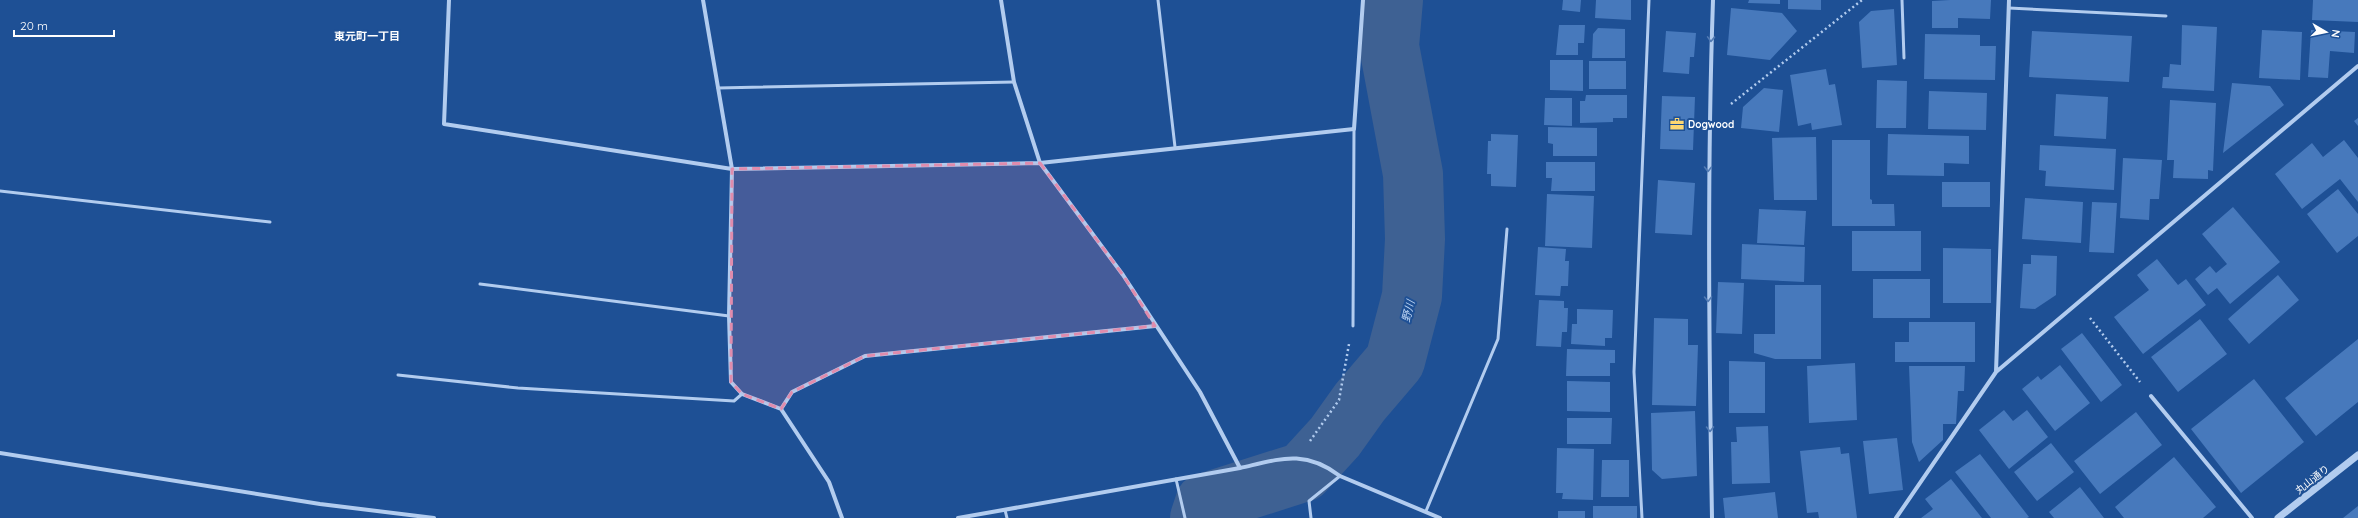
<svg xmlns="http://www.w3.org/2000/svg" width="2358" height="518" font-family="Quicksand,'Noto Sans JP',sans-serif">
<style>
.lines{fill:none;stroke-linecap:round;stroke-linejoin:round}
.river{stroke:#3e6193;stroke-width:60}
.building{fill:#4779bc}
.path{stroke:#b2ccef;stroke-width:2.5;stroke-dasharray:2 3;stroke-linecap:butt}
.service{stroke:#b2ccef;stroke-width:3}
.minor{stroke:#b2ccef;stroke-width:4}
.tertiary{stroke:#b2ccef;stroke-width:7}
.oneway{stroke:#527bb4}
.marked{fill:#e08cad;fill-opacity:0.2;stroke:#e08cad;stroke-width:3;stroke-dasharray:8 5;stroke-linejoin:round}
.labels{text-anchor:middle;stroke-width:4;stroke-linejoin:round;paint-order:stroke}
.poi-label{font-size:10px;font-weight:bold;fill:#fff;stroke:#1e5095;text-anchor:start}
.street-label{font-size:10px;fill:#fff;stroke:#1e5095}
.neighbourhood-label{font-size:11px;font-weight:bold;fill:#fff;stroke:#1e5095}
.water-label{font-size:11px;font-style:italic;fill:#bed6f5;stroke:#1e5095}
</style>
<rect width="100%" height="100%" fill="#1e5095"/>
<g class="lines">
<path class="river" d="M1200 518 1205 503 1303 472 1335 437 1360 402 1395 361 1412 296 1415 239 1413 174 1389 46 1393 0"/>
</g>
<path class="building" d="M1563 0H1581L1580 12 1562 10Z
M1596 0H1631V20L1595 18Z
M1749 0H1780V4L1748 3Z
M1788 0H1821V10L1788 9Z
M1950 0H1991L1990 19 1958 18V28H1932V1Z
M2313 0H2358V22L2312 20Z
M1731 8 1782 13 1797 31 1770 60 1727 55Z
M1894 9 1897 65 1862 68 1859 22 1871 11Z
M1559 25H1585L1584 43H1578V55H1556Z
M2182 25 2217 27 2214 91 2162 88 2163 77H2169L2170 64 2181 65Z
M1598 28 1625 29V58H1592L1593 34Z
M2262 30 2302 32 2300 80 2259 78Z
M2311 30 2355 32 2354 53 2330 51 2328 78 2308 77Z
M1666 31 1696 33 1694 57H1690L1689 74 1663 72Z
M2032 31 2132 36 2129 82 2029 77Z
M1925 34 1980 35V46H1996L1995 80 1924 79Z
M1550 60H1583V91L1550 90Z
M1589 61H1626V89H1589Z
M1826 69 1829 85 1835 84 1842 125 1812 130 1811 123 1798 126 1790 75Z
M1877 80 1907 81 1906 128H1876Z
M2232 83 2270 86 2284 105 2223 153Z
M1764 88 1783 90 1779 132 1741 128 1743 107Z
M1929 91 1987 93 1986 130 1928 129Z
M2056 94 2108 97 2106 139 2054 136Z
M1586 95H1627V118H1613V122L1580 123V101H1585Z
M1662 96 1695 97 1693 150 1660 149Z
M1545 98H1572V126L1544 125Z
M2170 100 2216 103 2213 171 2208 170V179L2173 178 2174 160H2167Z
M2358 118V126L2354 121Z
M1548 127 1597 128V156H1553V144L1548 143Z
M1491 134 1518 135 1516 187 1491 186V174H1487L1488 141H1491Z
M1888 134 1969 136V164L1944 163V176L1887 175Z
M1816 137 1817 200H1774L1772 138Z
M1832 140H1870V199L1872 200V204H1894L1895 226H1832Z
M2344 140 2358 158V202L2340 179 2302 209 2275 174 2312 143 2323 157Z
M2040 145 2116 149 2114 190 2045 186 2046 171 2039 170Z
M2123 158 2162 160 2159 199H2150L2149 220 2120 218Z
M1546 162H1595V191H1551L1552 178H1546Z
M1658 180 1695 183 1692 235 1655 233Z
M1942 182H1990V207H1942Z
M2338 189 2358 214V236L2337 253 2307 214Z
M1547 194 1594 196 1592 248 1545 246Z
M2025 198 2083 202 2081 243 2022 239Z
M2092 202 2117 203 2114 253 2089 252Z
M2233 207 2280 262 2230 304 2217 288 2208 295 2195 279 2210 266 2216 273 2227 264 2202 234Z
M1759 209 1806 211 1804 245 1757 243Z
M1852 231H1921V271H1852Z
M1742 244 1805 247 1804 282 1741 279Z
M1538 247 1566 249 1565 261H1569L1568 286H1561L1560 296 1535 295Z
M1943 248 1991 249V303H1943Z
M2031 255 2057 256 2056 295 2035 309 2020 308 2023 264H2031Z
M2157 259 2178 285 2186 279 2206 305 2143 354 2114 317 2149 290 2137 275Z
M2278 275 2299 300 2249 344 2228 319Z
M1873 279H1930V318H1873Z
M1718 282 1744 283 1742 334 1716 333Z
M1775 285H1821V359H1775L1754 353V334H1775Z
M1539 300 1564 301V308H1568L1567 332H1562L1561 347 1536 346Z
M1577 309 1613 310 1612 338H1605V346L1571 344 1572 324H1577Z
M1654 318 1688 319V345H1698L1696 406 1652 405Z
M2200 319 2227 354 2178 392 2151 357Z
M1909 322H1975V362H1895V342H1909Z
M2082 333 2122 385 2101 402 2061 349Z
M2358 339V402L2316 436 2285 398Z
M1567 349 1615 350V363H1610V376H1566Z
M1729 361 1765 362V413H1729Z
M1855 363 1857 420 1809 423 1807 366Z
M2060 365 2090 403 2055 431 2022 389 2038 376 2041 380Z
M1909 366H1965L1964 391H1958L1956 424H1943V440L1919 462 1912 442Z
M2254 379 2304 442 2241 493 2191 429Z
M1567 381 1610 382V412L1567 411Z
M2004 410 2013 421 2027 410 2048 437 2009 469 1979 430Z
M1695 411 1697 476 1662 479 1652 470 1651 413Z
M2136 412 2162 445 2100 494 2074 461Z
M1567 418H1612L1611 444H1567Z
M1768 426 1770 483 1732 484 1731 442H1737L1736 427Z
M1897 438 1903 490 1869 494 1863 441Z
M2051 443 2074 472 2037 501 2014 472Z
M1840 447 1841 454 1849 453 1857 518H1819L1818 512 1807 513 1800 451Z
M1557 448 1594 449 1593 500 1562 499 1563 493H1556Z
M1980 454 2029 517 2027 518H1991L1955 472Z
M2174 457 2216 507 2203 518H2124L2115 507Z
M1602 460H1629V497H1601Z
M1951 479 1982 518H1921L1933 509 1925 499Z
M2080 487 2104 518H2054L2049 512Z
M1775 492 1778 518H1725L1723 498Z
M1593 506H1637V518H1593Z
M2358 506V518H2343Z
M1558 511H1585V518H1558Z"/>
<g class="lines">
<path class="path" d="M1731 104 1862 0
M2090 318 2140 382
M1310 441 1339 400 1349 344"/>
<path class="service" d="M1158 0 1175 147
M1902 0 1904 58
M2009 8 2166 16
M718 88 1014 82
M0 191 270 222
M480 284 729 316
M1353 326 1354 129
M398 375 518 388 734 401 742 394
M1176 479 1185 518
M1005 510 1007 518
M1426 511 1498 339 1507 229
M1311 518 1309 501 1340 476
M1642 518 1634 372 1649 0"/>
<path class="minor" d="M449 0 444 124 732 169 1040 163 1354 129 1363 0
M703 0 732 169 729 316 731 382 742 394 781 409 829 482 842 518
M1001 0 1014 82 1040 163 1123 275 1200 392 1240 468
M1996 372 2009 0
M2151 396 2252 518
M781 409 792 392 865 356 1155 326
M0 453 320 504 434 518
M958 518 1240 468C1280 459 1304 449 1340 476L1440 518
M1712 518C1709 345 1707 173 1713 0
M1896 518 1996 372 2358 66"/>
<path class="tertiary" d="M2278 518 2358 455"/>
</g>
<defs><path id="oneway-chevron" d="M-2-3.5L2.5 0L-2 3.5" fill="none" stroke-width="1.6" stroke-linecap="round" stroke-linejoin="round"/></defs>
<g class="oneway">
<use href="#oneway-chevron" transform="translate(1711 39) rotate(92)"/>
<use href="#oneway-chevron" transform="translate(1708 169) rotate(90)"/>
<use href="#oneway-chevron" transform="translate(1708 299) rotate(89)"/>
<use href="#oneway-chevron" transform="translate(1710 429) rotate(89)"/>
</g>
<path class="marked" d="M1040 163 1123 275 1155 326 865 356 792 392 781 409 742 394 731 382 732 169Z"/>
<defs>
<symbol id="office-bare" viewBox="-9 -9 18 18"><path d="M-6-3h4V-5.5h4V-3h4V5H-6ZM-1-4.5V-3h2v-1.5ZM-6 0V1H6V0Z" fill="#fdd771" stroke="#1e5095" stroke-width="2.5" paint-order="stroke"/></symbol>
</defs>
<g fill-rule="evenodd">
<use href="#office-bare" x="1667" y="114" width="20" height="20"/>
</g>
<g class="labels">
<g class="poi-label">
<text x="1688" y="128">Dogwood</text>
</g>
<g class="street-label">
<text transform="translate(2312 479) rotate(-38)" y="4">丸山通り</text>
</g>
<g class="neighbourhood-label">
<text x="367" y="40">東元町一丁目</text>
</g>
<g class="water-label">
<text transform="translate(1408 311) rotate(-76)" y="4">野川</text>
</g>
</g>
<g transform="translate(2326 32) rotate(99)" stroke="#1e5095" stroke-width="3" paint-order="stroke">
<path d="M0-3L7 15L0 10L-7 15Z" fill="#ffffff"/>
<text y="-6" font-size="11" font-weight="bold" text-anchor="middle" fill="#ffffff">N</text>
</g>
<path d="M14 30v6h100v-6" fill="none" stroke="#ffffff" stroke-width="2"/>
<text x="20" y="30" font-size="12" fill="#ffffff" stroke="#1e5095" stroke-width="3" paint-order="stroke">20 m</text>
</svg>
